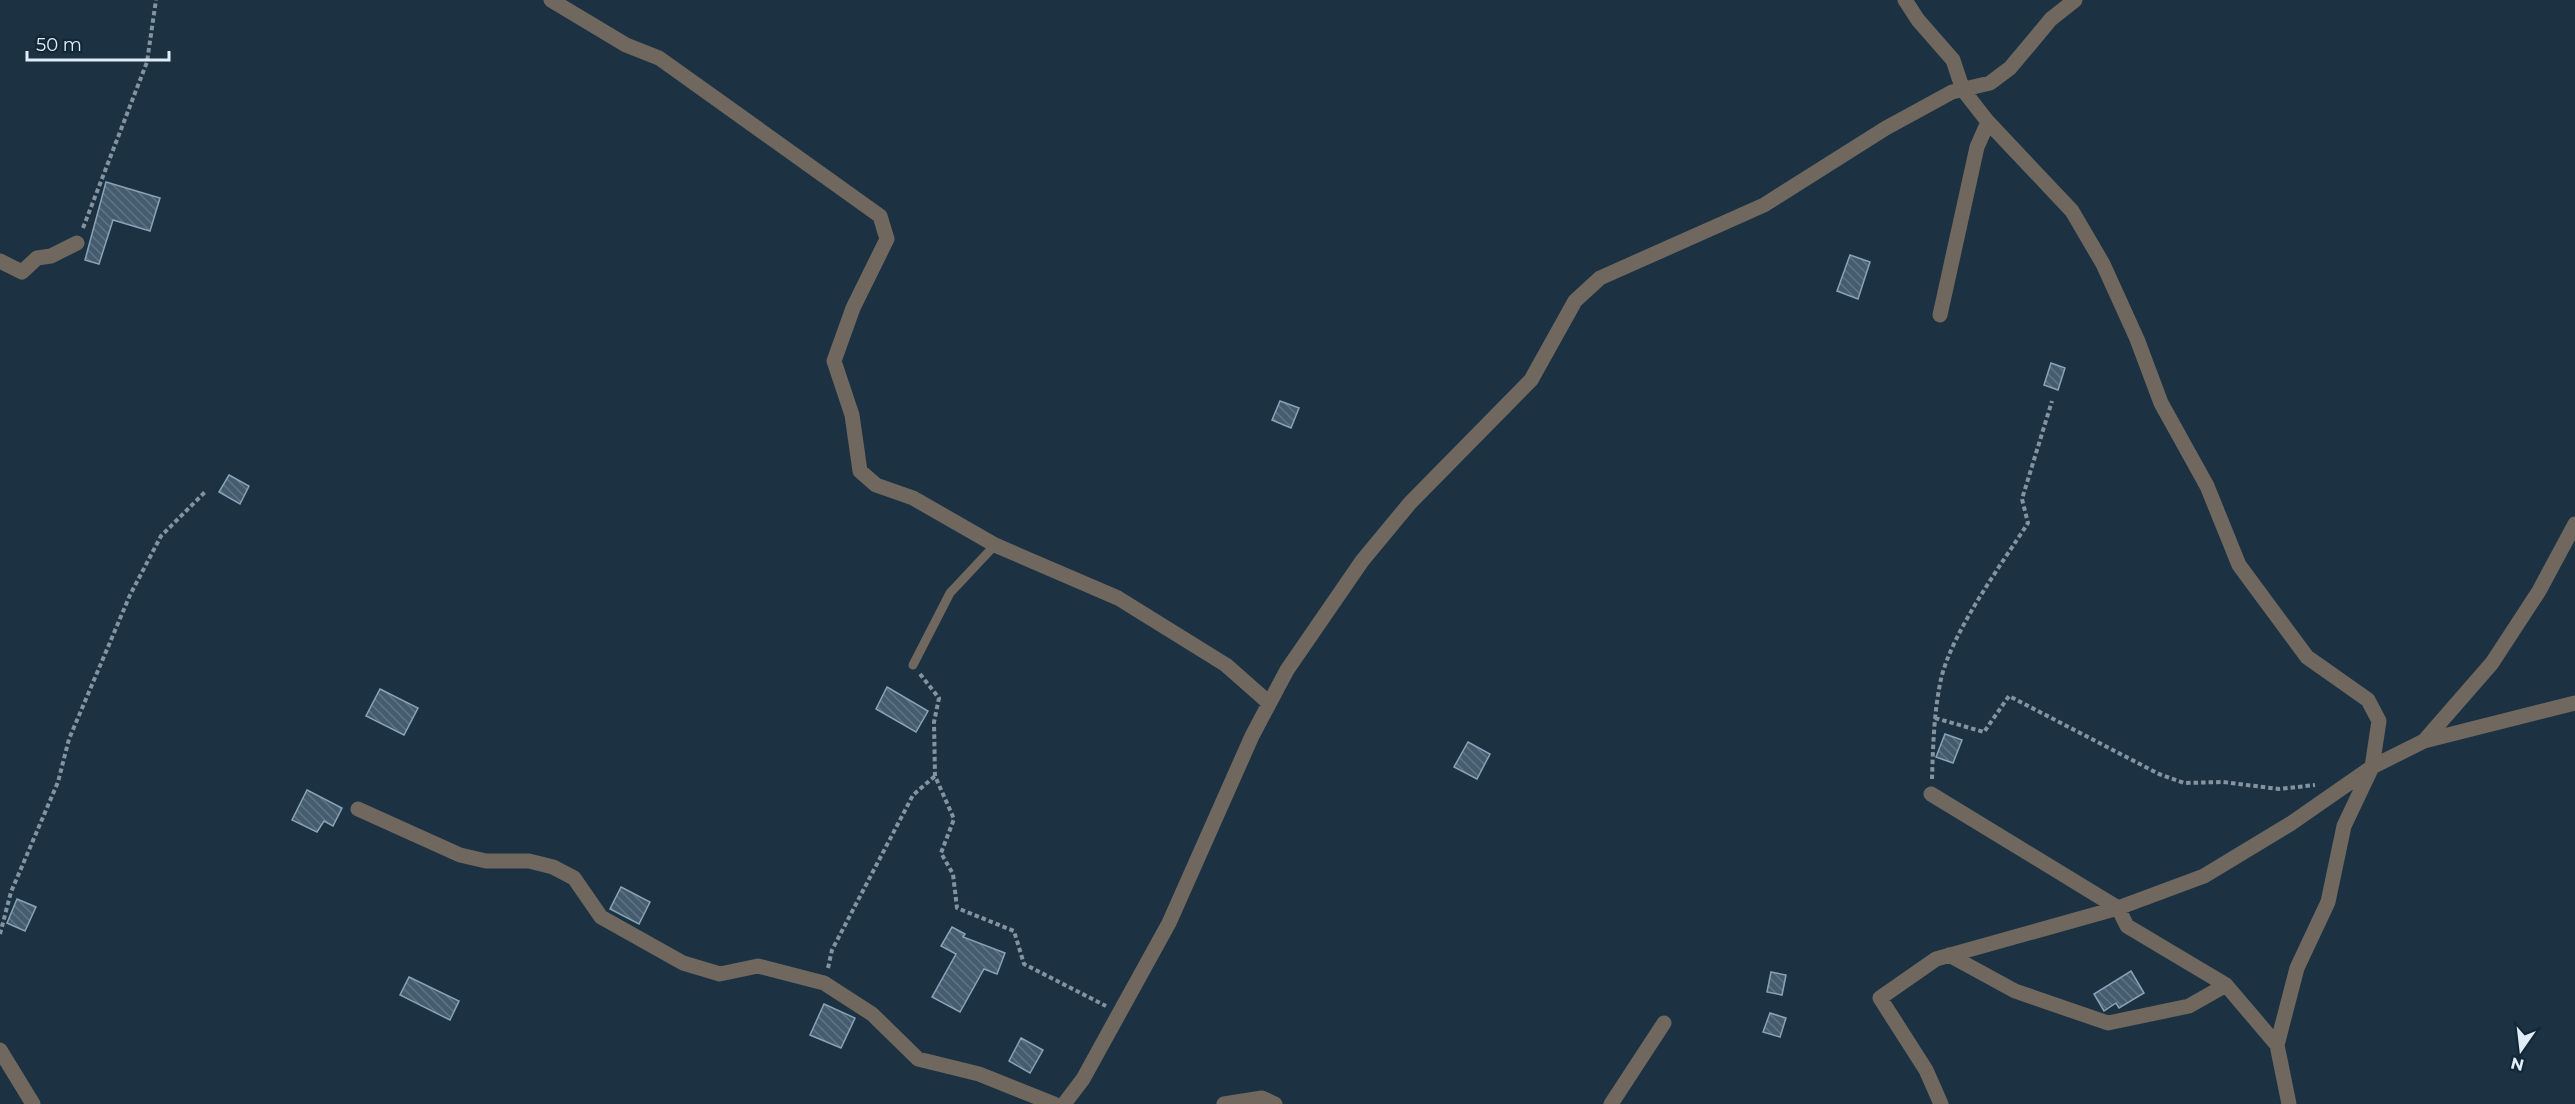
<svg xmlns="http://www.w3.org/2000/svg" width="2575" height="1104" font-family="Montserrat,sans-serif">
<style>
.building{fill:url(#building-back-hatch);stroke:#89a3b7;stroke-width:1.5}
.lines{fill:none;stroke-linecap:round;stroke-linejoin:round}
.path{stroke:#8293a1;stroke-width:4;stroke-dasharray:4.5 3;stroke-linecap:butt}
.service{stroke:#70685e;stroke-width:9}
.minor{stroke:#70685e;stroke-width:15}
</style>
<defs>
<pattern id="building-back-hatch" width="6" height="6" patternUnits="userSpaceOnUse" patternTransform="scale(1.5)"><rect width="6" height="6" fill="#445c6e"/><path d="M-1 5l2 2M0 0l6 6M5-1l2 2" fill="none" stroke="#5f7483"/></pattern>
</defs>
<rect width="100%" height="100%" fill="#1c3243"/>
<path class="building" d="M106 182 160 198 150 231 113 220 99 264 85 260Z
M1850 255 1870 262 1858 299 1837 291Z
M2051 363 2065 368 2058 390 2044 385Z
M1280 401 1299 408 1291 428 1272 420Z
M229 475 249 486 240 504 219 492Z
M887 687 928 711 916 732 876 709Z
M380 689 418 708 404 735 366 716Z
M1945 734 1962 740 1953 763 1936 757Z
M1468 742 1490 754 1477 779 1454 767Z
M307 790 342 808 333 826 324 821 317 832 292 820Z
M621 887 650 902 639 924 610 909Z
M17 899 36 907 25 931 7 923Z
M952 927 965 934 963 937 1005 953 997 974 984 969 960 1012 932 997 956 954 941 946Z
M2131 971 2144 993 2119 1008 2116 1003 2104 1011 2094 994Z
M1771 972 1786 975 1782 995 1767 992Z
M409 977 459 1001 450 1020 400 995Z
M824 1004 855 1018 841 1048 810 1035Z
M1770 1013 1786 1018 1780 1037 1763 1032Z
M1021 1038 1043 1050 1030 1073 1009 1061Z"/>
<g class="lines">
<path class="path" d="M83 228 147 62 156 0
M920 674 939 698 934 722 935 776 954 819 941 853 953 874 957 908 1014 931 1024 964 1106 1006
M1935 718 1984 732 2009 696 2159 774 2184 783 2223 782 2279 789 2315 785
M1932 779C1933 746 1934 711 1941 679 1952 632 2001 565 2028 523L2022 499 2052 401
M0 934 11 892 58 782 69 739 130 595 161 536 206 491
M828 968 832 950 913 795 935 776"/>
<path class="service" d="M913 665 950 593 995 545"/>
<path class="minor" d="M551 0 626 45 659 58 880 216 887 239 853 308 834 361 852 415 860 471 876 485 913 498 995 545 1118 598 1226 665 1268 702
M1905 0 1918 20 1953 60 1963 90 1988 122 2072 211 2103 264 2137 339 2161 403 2207 486 2239 565 2307 657 2368 700 2379 721 2372 767 2344 826 2328 902 2297 968 2277 1045 2289 1104
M0 261 22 272 37 258 51 256 77 243
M1940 315 1977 147 1988 122
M2424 741 2492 663 2539 591 2575 524
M1931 794 2118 908 2127 926 2226 985 2277 1045
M358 809 460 855 486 861H529L553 867 574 878 601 917 683 963 720 974 758 966 824 983 872 1014 918 1059 979 1074 1054 1104
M1949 955 2015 991 2108 1023 2189 1006 2226 985
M0 1050 33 1104
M1064 1104 1083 1079 1169 923 1252 736 1287 670 1362 561 1410 503 1531 380 1575 301 1600 278 1764 205 1886 128 1952 92 1990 83 2010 68 2051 19 2075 0
M1224 1104 1262 1098 1275 1104
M1611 1104 1664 1023
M1941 1104 1926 1070 1880 998 1936 959 2118 908 2204 876 2290 824 2372 767 2424 741 2575 703"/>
</g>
<g transform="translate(2521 1050) rotate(194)" stroke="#122838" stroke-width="4.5" paint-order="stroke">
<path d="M0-4.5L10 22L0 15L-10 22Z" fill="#e0edf8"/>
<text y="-9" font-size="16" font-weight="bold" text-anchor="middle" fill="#e0edf8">N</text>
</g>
<path d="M27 51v9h142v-9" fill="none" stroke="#e0edf8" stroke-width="3"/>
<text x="36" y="51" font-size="18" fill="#e0edf8" stroke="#122838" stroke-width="4.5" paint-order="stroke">50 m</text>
</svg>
